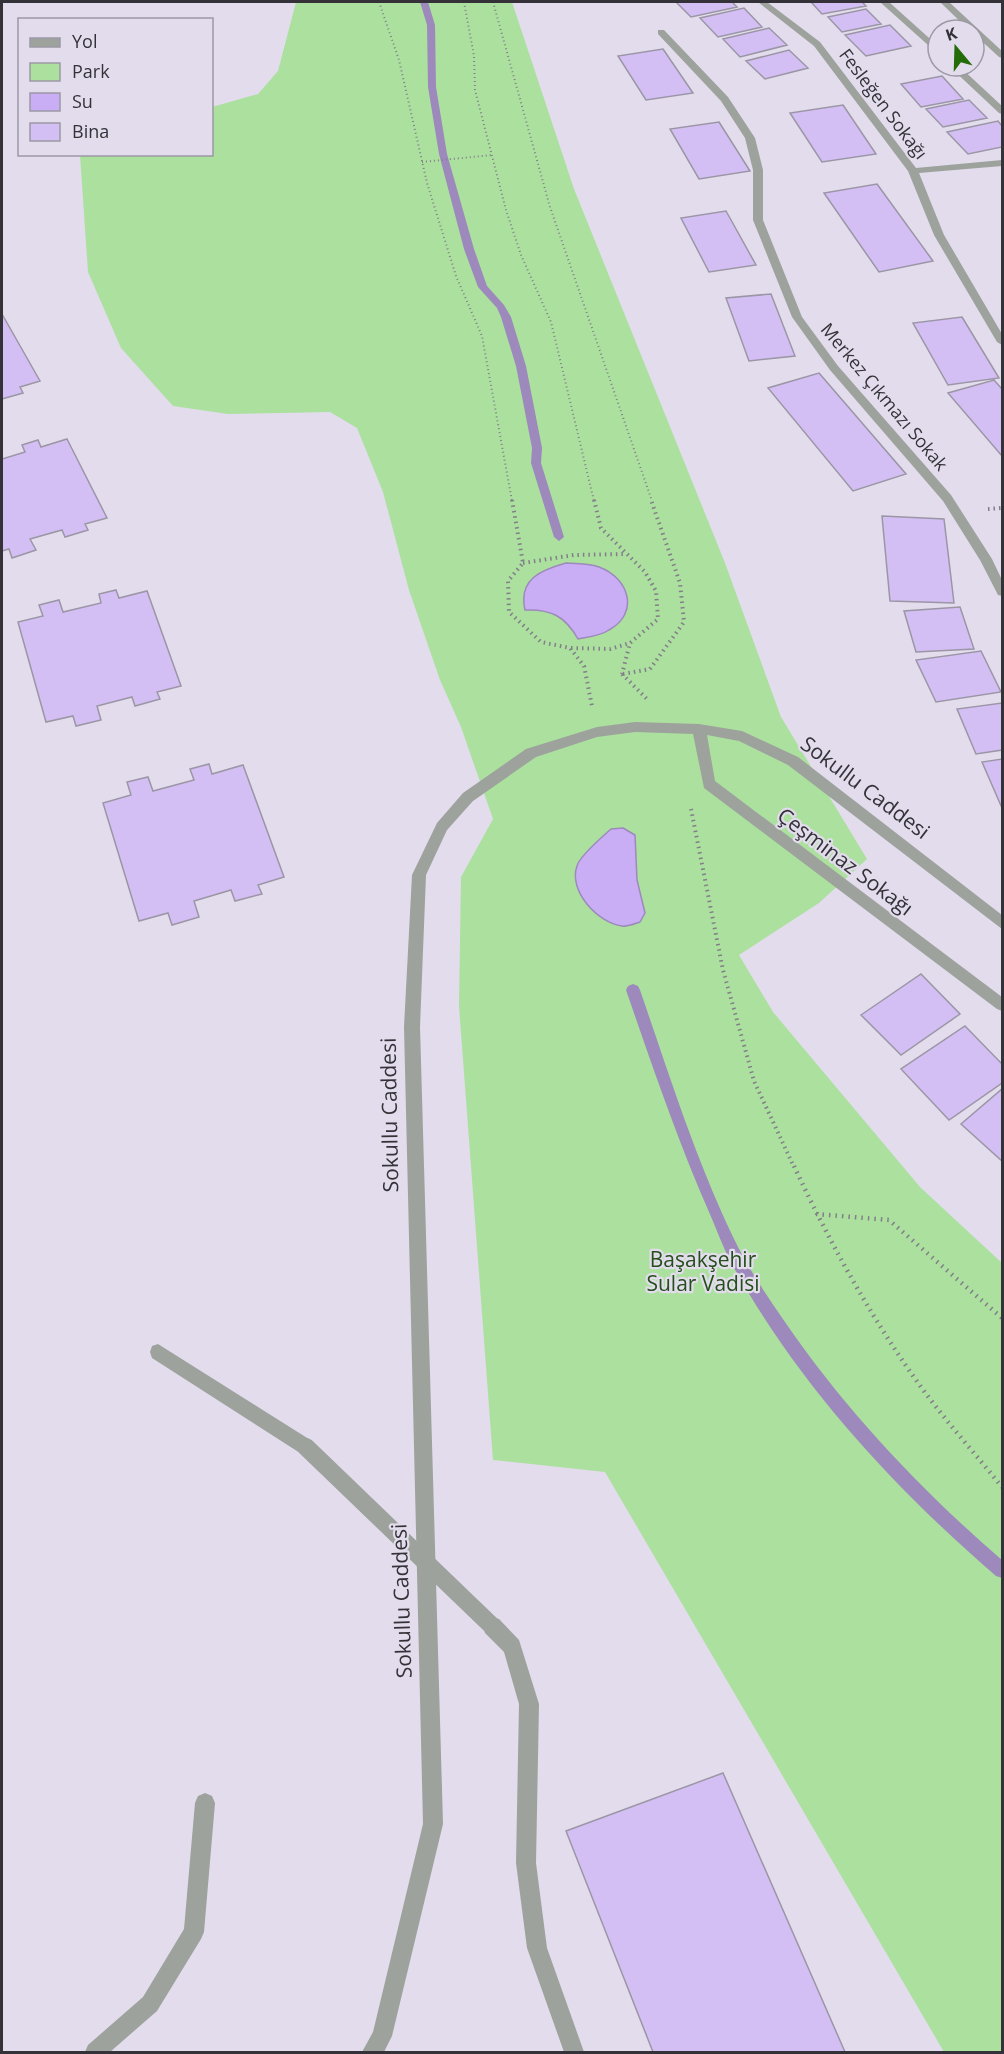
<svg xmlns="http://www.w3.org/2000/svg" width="1004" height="2054" font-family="'Open Sans',sans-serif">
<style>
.green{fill:#ace09f}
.water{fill:#caaef5;stroke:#9d89bc;stroke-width:1.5}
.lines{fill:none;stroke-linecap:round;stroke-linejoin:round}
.stream{fill:#9d89bc;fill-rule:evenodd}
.building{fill:#d4bff5;stroke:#9b96a5;stroke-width:1.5}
.path-far2{stroke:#837f89;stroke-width:2;stroke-dasharray:1 3;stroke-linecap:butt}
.path-far1{stroke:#837f89;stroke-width:4;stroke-dasharray:1.5 4;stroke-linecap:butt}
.path{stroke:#837f89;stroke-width:4.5;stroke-dasharray:1.5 5;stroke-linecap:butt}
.minor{fill:#9da29c;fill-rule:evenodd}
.minor-bridge{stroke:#9da29c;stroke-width:18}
.labels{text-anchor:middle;stroke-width:4.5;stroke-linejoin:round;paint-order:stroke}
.far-street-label{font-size:18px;fill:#343238;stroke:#e2dcec}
.street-label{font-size:21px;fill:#343238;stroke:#e2dcec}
.park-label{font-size:21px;fill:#254f1a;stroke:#e2dcec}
</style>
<rect width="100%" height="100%" fill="#e2dcec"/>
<path class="green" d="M296 2H512L574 189 725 563 781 717 867 859 819 903 739 955 773 1012 920 1187 1002 1263V2052H944L605 1472 493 1460 459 1006 461 877 493 819 461 727 440 680 409 590 383 492 357 428 330 412 228 414 173 406 121 348 88 272 80 155 212 154V107L258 94 278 71Z"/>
<path class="water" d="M566 563C577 564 589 563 599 567 629 578 640 613 609 630 600 636 589 637 578 639 565 616 551 609 525 610 518 579 541 570 566 563Z
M623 828 635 835 637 880 645 913 640 922C634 924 627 927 622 926 598 923 568 891 577 866 579 857 603 836 611 829Z"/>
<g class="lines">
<path class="stream" d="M420 2H428L435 25 436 87 447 154 474 249 487 286 504 305 511 317 526 366 542 448 541 463 564 537 559 541 554 537 531 463 532 448 516 366 501 317 497 308 478 287 464 249 439 154 428 87 427 25Z
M633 984 638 986 640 990C670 1077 698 1167 739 1249 752 1274 769 1299 785 1322 846 1411 921 1490 1002 1560V1578L996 1576C893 1487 799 1385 733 1266 723 1248 717 1230 709 1212 677 1139 652 1065 626 990L628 986Z"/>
</g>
<path class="building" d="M676 2H732L737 7 691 17Z
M811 2H862L866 6 822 14Z
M744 8 762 27 718 37 700 18Z
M866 9 881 24 842 32 828 17Z
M890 25 911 46 866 56 845 35Z
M769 28 787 45 740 57 723 39Z
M663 49 693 93 646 100 618 56Z
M789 50 808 68 765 79 746 61Z
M942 76 963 99 921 107 901 84Z
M969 100 987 118 943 127 926 109Z
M843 105 876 154 822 162 790 113Z
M998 121 1002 126V147L968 154 947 132Z
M719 122 750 171 699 179 670 129Z
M877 184 933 261 879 272 824 193Z
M726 211 756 265 709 272 681 218Z
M771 294 795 356 749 361 726 298Z
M2 314 40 381 20 387 23 393 2 399Z
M962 317 999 378 948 385 913 323Z
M819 373 906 474 853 491 768 388Z
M994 380 1002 389V456L948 393Z
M67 439 107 518 85 524 88 530 65 537 62 530 30 539 36 550 12 558 9 549 2 551V459L25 452 22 445 38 440 41 447Z
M882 516 944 519 954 603 890 601Z
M116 590 119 598 147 591 181 686 157 692 160 699 135 706 132 697 97 706 101 720 76 726 73 716 46 722 18 622 43 616 39 605 59 600 63 612 101 603 99 594Z
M960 607 974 649 916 652 904 611Z
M981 651 1001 692 936 702 916 660Z
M1002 703V750L976 754 957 709Z
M1002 759V808L982 762Z
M209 764 212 774 243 765 284 877 258 885 262 894 235 901 231 890 194 901 199 917 172 925 168 913 139 921 103 803 131 795 127 782 148 777 153 791 194 780 190 769Z
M921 974 960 1014 901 1055 861 1015Z
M965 1026 1002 1064V1083L949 1120 901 1069Z
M1002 1089V1161L961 1124Z
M723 1773 845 2052H653L566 1831Z"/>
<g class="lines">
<path class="path-far2" d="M379 2 399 60 427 183 456 276 482 336 512 501
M464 2 474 56 475 90 506 210 521 255 551 322 594 501
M493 2 550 207 652 501
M422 162 492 155"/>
<path class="path-far1" d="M512 500 523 563 508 581 509 612 541 642 570 648 584 666 592 706
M594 500 601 528 645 572 656 591 658 619 630 643 622 674
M988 509 1002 508
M523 563 574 555 625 554
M571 648 610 649 630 643
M622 674 647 699
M623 674 650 669 684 622 680 583 651 500
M691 809 723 970 754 1081 794 1167"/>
<path class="path" d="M794 1166C828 1239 869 1314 916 1380 942 1417 974 1452 1002 1487
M816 1214 889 1220 1002 1318"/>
<path class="minor" d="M758 2H767L820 42 916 168 1002 160V166L919 173 944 235 1002 334V345L997 342 934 235 908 171 814 46Z
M880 2H889L938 46V54Z
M940 2H949L1002 51V58L999 57 974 34V30H969Z
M658 30H664L728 97 755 138 763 170V220L802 317 838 366 951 495 992 559 1002 580V596L998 595 980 560 943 501 830 370 792 317 753 220V170L745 138 721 101 658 34Z
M949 66H959L1002 106V114L999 113Z
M635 722 699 724 742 731 798 757 1002 915V929L788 765 739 741 707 735 715 781 1002 997V1011L997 1009 704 788 693 734 635 732 597 737 536 757 473 801 447 830 426 875 420 1027 443 1824 392 2036 384 2052H362L373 2032 423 1824 404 1027 412 875 437 823 463 793 526 749 597 727Z
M158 1344 312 1441 315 1447 312 1453 306 1456 300 1453 152 1358 150 1352 152 1346Z
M492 1617 499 1619 519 1640 539 1704 536 1863 547 1948 584 2052H564L527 1948 516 1863 519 1704 504 1652 485 1633 483 1626 485 1619Z
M205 1793 212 1796 215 1803 204 1932 201 1939 157 2011 110 2052H85L88 2045 143 1997 184 1929 195 1803 198 1796Z"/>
<path class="minor-bridge" d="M306 1447 492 1626"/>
</g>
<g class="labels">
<g class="far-street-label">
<text transform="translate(883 104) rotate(53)" y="6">Fesleğen Sokağı</text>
<text transform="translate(884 397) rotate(50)" y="6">Merkez Çıkmazı Sokak</text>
</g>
<g class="street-label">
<text transform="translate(865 788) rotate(37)" y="7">Sokullu Caddesi</text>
<text transform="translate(845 862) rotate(37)" y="7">Çeşminaz Sokağı</text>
<text transform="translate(390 1115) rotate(-91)" y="7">Sokullu Caddesi</text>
<text transform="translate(402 1601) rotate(-92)" y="7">Sokullu Caddesi</text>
</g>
<g class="park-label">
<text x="703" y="1267">Başakşehir<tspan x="703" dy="24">Sular Vadisi</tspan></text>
</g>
</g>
<rect width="1004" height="2054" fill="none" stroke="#343238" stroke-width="6"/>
<rect x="18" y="18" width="195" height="138" fill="#e2dcec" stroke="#9c98a4" stroke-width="1.5"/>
<rect x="30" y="38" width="30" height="9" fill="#9da29c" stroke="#9c98a4" stroke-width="1.5"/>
<text x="72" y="48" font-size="18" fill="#343238">Yol</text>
<rect x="30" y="63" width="30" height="18" fill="#ace09f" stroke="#9c98a4" stroke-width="1.5"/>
<text x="72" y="78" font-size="18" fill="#343238">Park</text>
<rect x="30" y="93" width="30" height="18" fill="#caaef5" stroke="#9c98a4" stroke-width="1.5"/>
<text x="72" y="108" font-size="18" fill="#343238">Su</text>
<rect x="30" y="123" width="30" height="18" fill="#d4bff5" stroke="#9c98a4" stroke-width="1.5"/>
<text x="72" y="138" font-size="18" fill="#343238">Bina</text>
<g transform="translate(956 48) rotate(341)"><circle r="28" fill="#e2dcec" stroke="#9c98a4" stroke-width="1.5"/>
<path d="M0-4.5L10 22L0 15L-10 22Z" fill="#246c08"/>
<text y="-9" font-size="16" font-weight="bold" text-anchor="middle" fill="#343238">K</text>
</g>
</svg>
